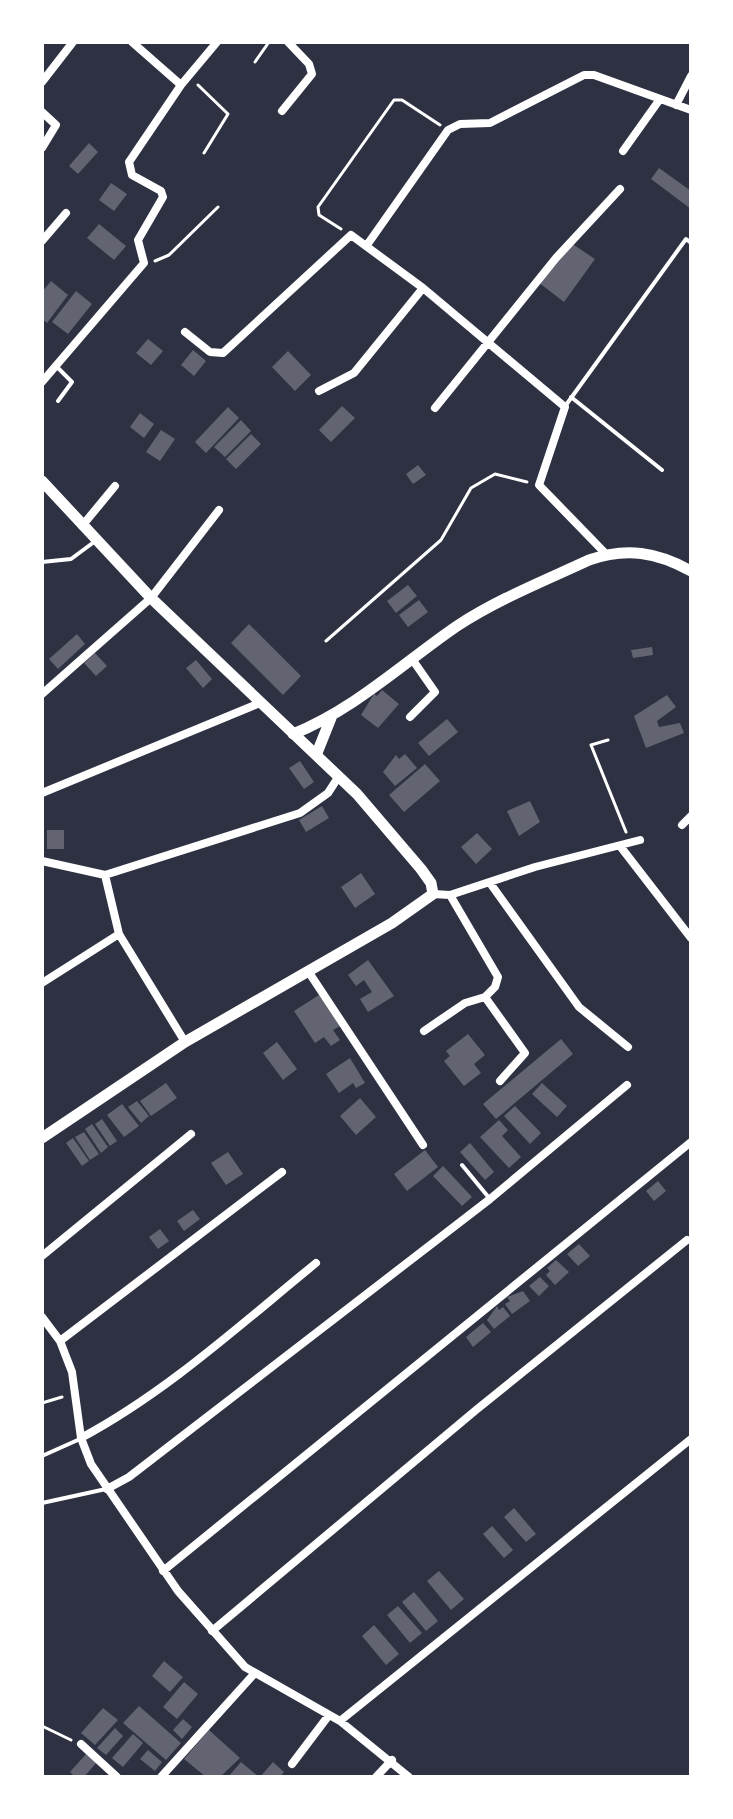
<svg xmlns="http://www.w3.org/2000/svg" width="733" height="1819" font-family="'Times New Roman',serif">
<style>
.building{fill:#626471}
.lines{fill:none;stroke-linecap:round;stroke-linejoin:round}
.path{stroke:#fff;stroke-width:3}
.service{stroke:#fff;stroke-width:4}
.minor{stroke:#fff;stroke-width:8}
.tertiary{stroke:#fff;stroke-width:11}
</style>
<rect width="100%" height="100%" fill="#2d3142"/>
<path class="building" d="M89 143 98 152 78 174 69 166Z
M659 168 691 191V209L651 179Z
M111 183 127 194 114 211 99 200Z
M99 224 126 246 114 260 87 238Z
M571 243 595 259 564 302 538 282Z
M51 281 68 295 47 323 42 319V292Z
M76 291 92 304 68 334 52 322Z
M148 339 163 351 151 365 136 353Z
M193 350 206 361 194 376 181 365Z
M288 351 311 375 295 391 272 367Z
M342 406 355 418 331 442 319 430Z
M228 407 239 418 206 453 195 442Z
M140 413 154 424 144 438 130 427Z
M241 420 251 431 225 457 214 447Z
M161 430 175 439 160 461 146 452Z
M251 434 261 444 236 469 226 459Z
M418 465 426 475 413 484 406 474Z
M408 585 417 596 396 613 387 601Z
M419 600 428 612 408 627 399 615Z
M249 624 301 676 283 695 231 643Z
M77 634 85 644 58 669 49 659Z
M652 647 653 655 633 658 631 650Z
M95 653 107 666 96 676 84 663Z
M196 660 212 679 203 688 186 668Z
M382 690 399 704 378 728 361 715 374 694 377 696Z
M667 695 676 707 657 721 659 727 680 723 684 733 646 748 634 716Z
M447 719 458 732 429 756 418 743Z
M405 754 417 768 395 786 383 772 396 755 399 759Z
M300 761 314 782 304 789 289 768Z
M425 764 440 781 404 812 389 795Z
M530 801 540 822 519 836 507 811Z
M322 806 329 818 306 832 299 820Z
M47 830H64V849H47Z
M477 833 492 849 476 864 461 847Z
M361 873 375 894 355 908 341 887Z
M368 960 394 996 368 1012 360 999 372 992 364 980 356 986 348 975Z
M319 995 340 1026 333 1030 340 1040 331 1046 324 1037 315 1043 294 1011Z
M468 1034 485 1055 474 1064 481 1073 464 1086 444 1061 450 1056 446 1051Z
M561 1039 573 1054 496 1119 483 1104Z
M277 1042 297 1069 283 1080 263 1053Z
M350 1058 365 1083 356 1088 353 1083 339 1093 326 1074Z
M166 1083 177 1098 151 1116 140 1101Z
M542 1083 567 1106 557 1117 532 1094Z
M360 1098 376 1117 356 1135 340 1116Z
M137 1101 149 1116 141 1123 128 1107Z
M122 1104 139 1126 124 1137 107 1115Z
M515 1106 541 1133 530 1144 504 1116Z
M102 1119 117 1141 110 1146 95 1124Z
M499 1120 508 1130 502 1136 521 1157 509 1168 480 1137Z
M92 1124 108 1147 101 1153 85 1129Z
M84 1132 99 1154 90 1160 75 1137Z
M73 1138 89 1161 82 1166 66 1143Z
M470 1143 494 1172 485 1180 460 1152Z
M425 1150 438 1167 407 1191 394 1174Z
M228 1152 243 1174 226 1185 211 1163Z
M443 1166 472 1197 462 1206 433 1176Z
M658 1181 666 1191 654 1201 646 1191Z
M193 1210 200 1219 184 1231 177 1221Z
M160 1229 169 1241 158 1249 149 1237Z
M579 1244 590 1256 578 1266 567 1254Z
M556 1260 569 1272 555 1285 546 1275 550 1271 547 1268Z
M540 1277 549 1286 539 1296 529 1286Z
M523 1291 530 1301 512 1314 505 1304 510 1301 507 1297Z
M497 1306 499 1310 503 1307 510 1316 494 1329 487 1320Z
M483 1323 491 1332 473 1347 466 1337Z
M514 1508 536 1534 526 1542 504 1517Z
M492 1526 513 1550 504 1558 483 1534Z
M439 1571 464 1599 451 1610 427 1581Z
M414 1592 438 1621 426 1631 402 1602Z
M398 1606 422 1633 410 1643 387 1615Z
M374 1625 399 1654 386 1665 362 1636Z
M164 1661 183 1677 170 1692 152 1676Z
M184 1682 198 1694 177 1719 163 1707Z
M139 1706 181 1743 166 1760 123 1723Z
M103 1708 118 1720 95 1745 81 1733Z
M183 1719 192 1727 182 1739 173 1730Z
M115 1728 123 1736 106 1755 97 1748Z
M209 1730 240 1758 220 1777H206L184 1759Z
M133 1734 143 1743 123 1767 112 1758Z
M148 1750 162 1762 155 1771 140 1759Z
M87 1753 97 1762 84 1777H75L70 1772Z
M241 1762 259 1777H228Z
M273 1762 284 1772 280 1777H260Z"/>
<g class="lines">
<path class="path" d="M255 62 269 42
M198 85 228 114 204 153
M341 229 319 215 318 207 394 100H402L440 125
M155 261 169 255 218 207
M326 641 441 540 471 488 495 474 527 482
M608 740 591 745 626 832
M42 1403 62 1397
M42 1726 71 1740"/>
<path class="service" d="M57 367 72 382 58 401
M571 397 662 470
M566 405 686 239 691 243
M42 562 71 559 94 542
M462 1165 490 1199
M42 1456 80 1439
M42 1503 106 1489"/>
<path class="minor" d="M132 42 181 85
M42 82 73 42
M676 105 691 76
M282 111 312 74 309 64 288 42
M42 112 56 125 42 148
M623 151 660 99
M42 241 66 213
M367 245 448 130 460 124 490 123 584 75H594L691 110
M185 332 210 352 223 353 351 235 423 288 565 407 539 485 606 554
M42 382 144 263 138 240 163 197 161 191 132 175 129 162 181 85 217 42
M319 391 354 373 423 288
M435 408 556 258 620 189
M82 526 115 486
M42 694 151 598 219 510
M410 717 435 692 412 659
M42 793 260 703
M682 825 691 816
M620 846 691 938
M42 861 105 875 300 813 328 793 339 776
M105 875 119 934 185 1042
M490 883 579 1007 628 1047
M433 894 450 895 535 867 640 840
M450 895 498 977 495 987 485 997 525 1053 500 1081
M308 971 423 1145
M42 983 119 934
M424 1031 465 1003 485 997
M42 1256 191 1134
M42 1317 60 1341 72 1372 81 1438 91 1464 178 1591 245 1667 340 1721 409 1777
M60 1341 282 1172
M81 1438C167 1392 241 1324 316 1263
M107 1489 129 1477 490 1199 627 1085
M163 1571 691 1142
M212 1631 476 1410 687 1240
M340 1721 691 1439
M81 1744 117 1777
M292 1764 329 1715
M161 1777 255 1673
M376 1777 392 1760"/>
<path class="tertiary" d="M42 481 151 598 357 794 421 869 431 883 433 894 392 923 185 1042 42 1138
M293 734C355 709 403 663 457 626 498 599 544 581 589 560 626 547 657 552 691 571
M317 753 331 718"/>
</g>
<rect width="733" height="1819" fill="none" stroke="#ffffff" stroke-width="88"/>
</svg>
